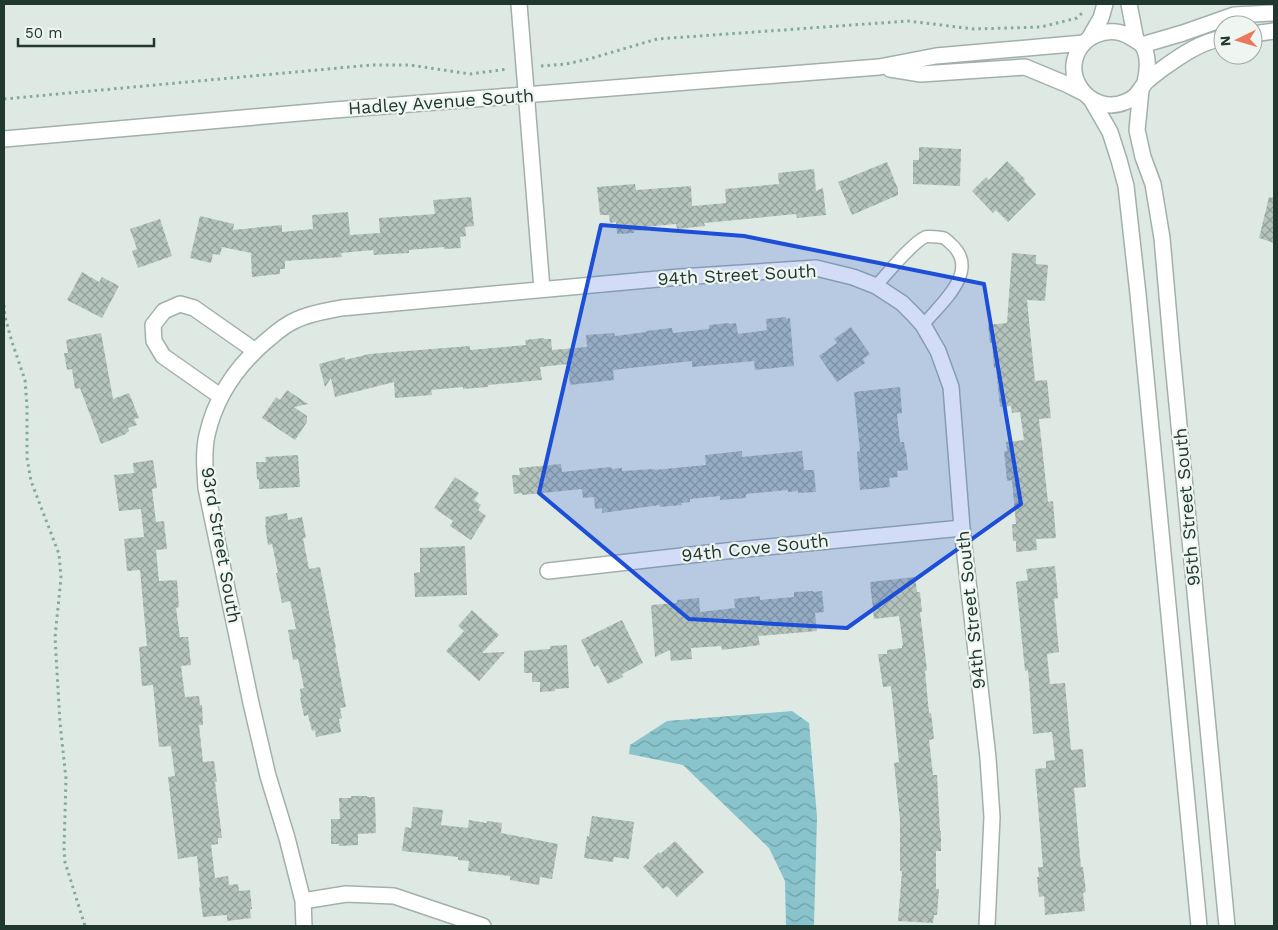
<svg xmlns="http://www.w3.org/2000/svg" width="1278" height="930" font-family="'Work Sans',sans-serif">
<style>
.water{fill:url(#water-waves)}
.building{fill:url(#building-cross-hatch)}
.lines{fill:none;stroke-linecap:round;stroke-linejoin:round}
.service-casing{stroke:#a2b0ab;stroke-width:14}
.minor-casing{stroke:#a2b0ab;stroke-width:18}
.tertiary-casing{stroke:#a2b0ab;stroke-width:18}
.path{stroke:#81ab9c;stroke-width:3;stroke-dasharray:2.5 4;stroke-linecap:butt}
.service{stroke:#fff;stroke-width:11}
.minor{stroke:#fff;stroke-width:15}
.tertiary{stroke:#fff;stroke-width:15}
.marked{fill:#1d4ed8;fill-opacity:0.2;stroke:#1d4ed8;stroke-width:4;stroke-linejoin:round}
.labels{text-anchor:middle;stroke-width:4.5;stroke-linejoin:round;paint-order:stroke}
.street-label{font-size:18px;fill:#213831;stroke:#eff6f2}
</style>
<defs>
<pattern id="water-waves" width="16" height="10" patternUnits="userSpaceOnUse" patternTransform="scale(1.25)"><rect width="16" height="10" fill="#89c4cc"/><path d="M0 5q4-4 8 0t8 0" fill="none" stroke="#70a0a6"/></pattern>
<pattern id="building-cross-hatch" width="8" height="8" patternUnits="userSpaceOnUse" patternTransform="scale(1.25)"><rect width="8" height="8" fill="#b4c4bd"/><path d="M0 0l8 8M0 8l8-8" fill="none" stroke="#92a09a"/></pattern>
</defs>
<rect width="100%" height="100%" fill="#dfe9e4"/>
<path class="water" d="M792 711 809 723 817 817 814 926H786L785 881 769 848 683 765 629 754 630 745 667 721Z"/>
<path class="building" d="M919 147 961 149 960 186 913 184V160H919Z
M1007 161 1025 179 1024 181 1036 194 1008 222 996 210 993 213 972 191 986 177 989 180Z
M887 162 898 189V195L852 215 838 182Z
M814 169 816 191 823 188 826 215 797 218 796 214 704 223 705 226 677 229 676 224 644 227V230L634 231V233L617 234 616 222 610 223 609 215H600L597 187 635 184 636 190 691 186 692 206 726 203 725 189 779 184 778 173Z
M471 197 474 226 465 227 466 236 460 237 461 248 444 249V247L409 250V253L374 255 373 250 341 253 342 257 285 261V269H280V274L252 277 251 253 222 247 220 255 213 254 211 263 190 258 200 216 234 224 233 230 282 225V232L313 229 312 215 348 212 350 235 380 233 379 218 435 214 433 200Z
M1269 197 1274 198V243L1259 238Z
M160 219 172 256 138 268 132 251 137 249 130 229Z
M1012 253 1036 255V264L1048 265 1045 301 1027 300 1035 381 1047 380 1051 418 1039 419 1048 502 1053 501 1056 538 1036 539 1037 550 1016 552V541H1013L1012 524H1016L1012 480 1007 481 1004 451H1007L1006 442 1024 440 1020 412 1012 413 1011 406 1000 407 996 368H994L992 343H990L988 325 1007 323Z
M82 272 99 282 102 277 119 286 102 318 67 300Z
M786 317V319L790 318 794 366 755 370 754 361 692 367V361L613 370 614 380 570 385 568 364 540 367 542 380 488 385V387L463 389V387L431 390 432 395 395 398 394 382 335 397 331 378 325 387 319 364 345 357V360L369 354 470 346V350L526 345 525 340 544 338V339H551L552 350 587 347 586 335 614 333 615 336 646 332V331L672 328 673 333 709 329V325L729 323V324L736 323 738 334 767 330 766 319Z
M851 327 870 354 863 359 865 363 837 382 819 356 837 343 834 339Z
M101 333 113 399 129 393 139 418 134 419 137 425 128 428 129 431 126 433V434L101 444 80 388 75 389 72 369 67 370 64 353H68L66 340Z
M900 387 902 413 897 414 900 442H904L905 450H906L908 470 897 471 898 477 889 478 890 487 860 490 857 452 860 451 854 392Z
M287 390 308 404 294 407 307 416V422L295 440 262 418 276 397 280 400Z
M742 451V457L802 451 804 470H814L816 492 798 493V491L788 492V490L746 494V498L720 500V496L690 499V502L681 503 682 505 660 507V505L602 513V508L595 509 594 497 583 498 582 489 522 495V493L514 494 512 475H520L519 468 561 464 562 472 611 467 612 469 622 468V471L654 469V470L706 465 705 455Z
M298 455 300 487 259 489V479L257 480 256 462H266L265 457Z
M153 460 157 488 152 489 156 522 164 521 167 549 156 550 159 581 177 580 179 607 176 608 180 637H188L191 665 181 666 185 697 199 696 200 705H202L203 725H199L203 762 214 761 217 782H215L222 838H218V844L211 845 215 878 228 876 229 885 238 884 239 891 250 890 252 909H250L251 918 227 921V915L203 917 199 887H200L197 856 178 859 168 777 175 776 171 746 159 747 153 685 142 686 139 647 147 646 140 570 127 571 124 539 144 537 141 509 119 511 114 475 134 473 133 463Z
M455 477 479 493 474 500 481 505 478 510 486 516 471 540 450 526 453 521 434 508Z
M287 513 288 520 302 517 306 538H303L309 569 320 567 336 648H335L346 707 340 708 342 718 339 719 341 732 316 737 315 730 312 731 308 715 304 716 300 697H301L300 689 304 688 298 659 293 660 288 630 296 629 290 601 282 603 276 573H278L272 544 268 545 265 525H266L265 517Z
M465 546 467 595 415 597 414 573 420 572V548Z
M1055 566 1058 598 1054 599 1059 652 1047 654 1050 684 1065 683 1071 750 1083 749 1086 787 1074 788 1081 867H1083L1086 892 1083 893 1085 911 1045 915 1044 896 1039 897 1037 877H1039L1038 867H1043L1035 769 1046 768V761L1055 760 1052 732 1033 734 1028 670 1025 671 1016 582 1028 580 1026 569Z
M915 577 917 592H920L922 612H920L927 670 925 671 929 713H931L934 739 929 740 933 775H937L940 831H941V851H936V889H939L937 915H934L933 923 898 921 902 871H900V820L894 763 899 762 891 686 883 687 878 654H887V650L902 648V645H903L899 616 874 619 870 582Z
M813 591V592L822 591 824 612 815 613 817 631 758 636 760 645 722 650 721 646 691 648 692 659 671 661 670 650 655 657 651 605 677 603V600L699 598 700 612 735 608 734 599 760 596V600L794 597V592Z
M472 610 499 635 482 653 505 652 479 681 446 651 464 631 458 626Z
M622 620 643 663 622 674 623 677 608 684 598 665 594 667 581 640Z
M567 645 569 688 555 689V691L540 692V682H532V673H524V651L550 649V646Z
M351 796H367V797H375L376 833 358 834V845L339 846V844H331V819H340L339 798H351Z
M413 807 443 810 441 825 468 828 469 820 487 823V821L502 823 501 833 558 844 552 879 540 877 539 885 510 880V876L468 871 469 861 458 860V857L402 851 405 827 411 828Z
M592 816 634 822 629 859 614 857 613 862 584 858 587 836H589Z
M675 841 704 872 677 897 667 886 663 889 643 867 659 852 660 854Z"/>
<g class="lines">
<defs>
<path id="service" d="M876 286C887 274 912 243 925 237 927 236 941 237 944 238 946 239 948 241 950 243 982 270 942 302 923 325"/>
<path id="minor" d="M519 4 542 289
M1141 90 1137 130 1143 157 1153 184 1162 238 1172 352 1227 926
M1091 99 1110 132 1119 160 1126 186 1138 294 1199 926
M220 396 163 356 154 341 153 325 164 311 180 304 194 308 254 350
M548 571 726 551 962 528
M303 901 346 894 394 896 483 926
M304 926 303 901 287 838 268 776 251 703 206 488C205 471 203 452 207 435 216 395 240 362 271 337 279 330 287 324 296 320 310 313 326 311 341 308L680 277 816 268 853 277 876 286 902 303 914 315 923 325 938 351 951 387 962 528 988 758 992 817 987 926"/>
<path id="tertiary" d="M1129 4 1136 40
M1253 34 1274 31
M1090 37 1101 18 1105 4
M1142 45 1183 33 1234 15 1274 13
M890 69 921 74 1025 67 1066 84 1084 93
M1145 82C1148 71 1149 54 1142 45 1139 42 1135 40 1132 38 1109 23 1078 36 1074 64 1073 73 1076 82 1081 89 1091 103 1109 109 1125 102 1131 100 1137 95 1140 90 1143 87 1144 83 1147 81 1151 77 1157 73 1162 69 1180 56 1200 42 1223 38
M4 139 334 110 879 67 936 56 1084 43"/>
</defs>
<use href="#service" class="service-casing"/>
<use href="#minor" class="minor-casing"/>
<use href="#tertiary" class="tertiary-casing"/>
<path class="path" d="M541 66 566 64 589 59 657 39 908 21 974 29 1041 27 1077 18 1084 11
M4 99 371 65H410L470 74 508 69
M4 305 5 317 12 342 25 380 27 406V458L31 481 59 554 61 578 55 637 60 723 66 779 64 848 65 862 85 926"/>
<use href="#service" class="service"/>
<use href="#minor" class="minor"/>
<use href="#tertiary" class="tertiary"/>
</g>
<path class="marked" d="M601 225 744 236 984 284 1021 504 847 628 689 619 539 493Z"/>
<g class="labels">
<g class="street-label">
<text transform="translate(441 102) rotate(-4)" y="6">Hadley Avenue South</text>
<text transform="translate(737 275) rotate(-3)" y="6">94th Street South</text>
<text transform="translate(1187 507) rotate(-95)" y="6">95th Street South</text>
<text transform="translate(221 545) rotate(80)" y="6">93rd Street South</text>
<text transform="translate(755 548) rotate(-6)" y="6">94th Cove South</text>
<text transform="translate(971 610) rotate(-96)" y="6">94th Street South</text>
</g>
</g>
<rect width="1278" height="930" fill="none" stroke="#213831" stroke-width="10"/>
<g transform="translate(1238 40) rotate(265)"><circle r="24" fill="#eff6f2" stroke="#9daaa5"/>
<path d="M0-4L9 19L0 12L-9 19Z" fill="#ea795c"/>
<text y="-8" font-size="14" font-weight="bold" text-anchor="middle" fill="#213831">N</text>
</g>
<path d="M18 38v8h136v-8" fill="none" stroke="#213831" stroke-width="2.5"/>
<text x="25" y="38" font-size="15" fill="#213831" stroke="#eff6f2" stroke-width="4" paint-order="stroke">50 m</text>
</svg>
